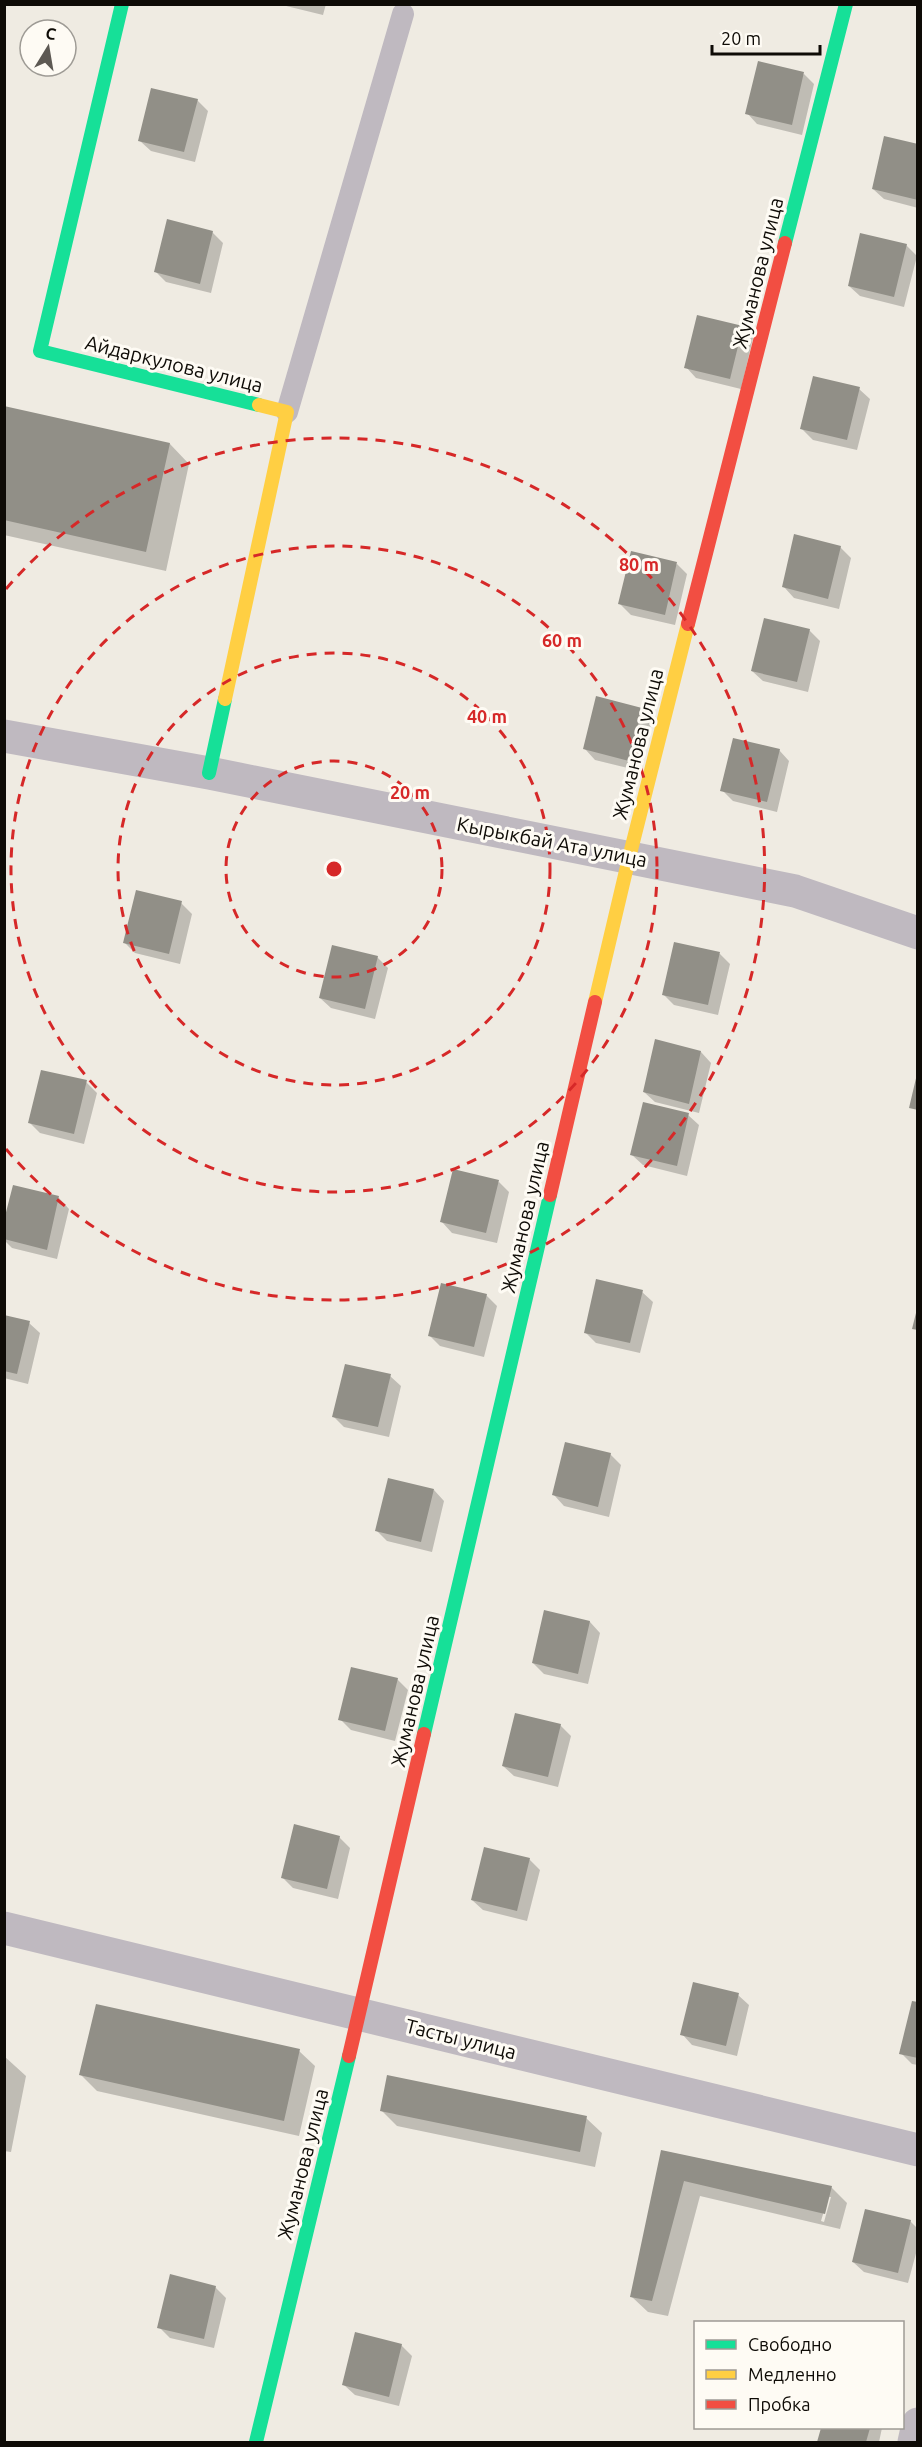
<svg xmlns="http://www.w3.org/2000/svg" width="922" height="2447" font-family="Ubuntu,sans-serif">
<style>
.shadow{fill:#0003;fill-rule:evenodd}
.building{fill:#918f87}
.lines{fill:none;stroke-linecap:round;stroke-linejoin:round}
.lane{stroke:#bfb9c0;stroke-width:22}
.street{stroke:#bfb9c0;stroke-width:33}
.fast{stroke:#16e098;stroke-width:14}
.slow{stroke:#ffcf43;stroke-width:14}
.jam{stroke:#f24e42;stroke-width:14}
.ring{fill:none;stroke:#d62828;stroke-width:3;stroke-dasharray:10 8}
.labels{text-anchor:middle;stroke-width:6;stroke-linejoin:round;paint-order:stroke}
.street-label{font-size:20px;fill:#0e0b06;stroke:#fefbf4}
.centre{fill:#d62828;stroke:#fefbf4;stroke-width:3}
.ring-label{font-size:18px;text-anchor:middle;font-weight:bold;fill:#d62828;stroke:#fefbf4;stroke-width:6;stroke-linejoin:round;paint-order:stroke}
</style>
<rect width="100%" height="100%" fill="#efebe2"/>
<path class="shadow" d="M278 4H326L323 15Z
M804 74 814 84 802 135 757 124 747 113Z
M197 100 208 111 195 162 151 151 140 141Z
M918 146V208L884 199 873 189Z
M212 232 223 243 211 293 166 282 156 272Z
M906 245 917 256 904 307 860 296 849 286Z
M742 328 753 338 741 389 696 378 686 367Z
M859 389 870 399 857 450 813 440 802 429Z
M4 407 170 444 189 464 166 571 4 535Z
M840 547 851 558 839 609 794 598 784 587Z
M677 564 687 574 675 625 631 615 620 604Z
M809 630 820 641 808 692 763 681 752 671Z
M641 709 652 720 640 771 595 760 585 749Z
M779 750 789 761 777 812 733 801 722 790Z
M181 903 192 914 180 964 135 953 125 943Z
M675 943 720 954 730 964 718 1015 674 1005 663 994Z
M377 957 388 968 375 1019 331 1008 320 998Z
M701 1052 711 1063 699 1113 655 1102 644 1092Z
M86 1082 97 1093 84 1144 40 1133 29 1122Z
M688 1115 699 1125 687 1176 643 1165 632 1155Z
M499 1182 509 1192 497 1243 452 1233 442 1222Z
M59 1198 69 1209 57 1259 12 1248 4 1240V1226Z
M642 1292 653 1302 640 1353 596 1343 585 1332Z
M486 1295 497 1306 484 1357 440 1346 429 1335Z
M4 1316 29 1323 40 1333 28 1384 4 1378Z
M390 1376 401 1386 389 1437 344 1427 333 1416Z
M610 1454 621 1465 609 1517 564 1506 554 1495Z
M434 1490 444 1501 432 1552 387 1541 377 1531Z
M545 1611 590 1622 600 1633 588 1684 544 1674 533 1663Z
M397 1679 408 1690 395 1741 351 1730 340 1719Z
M560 1725 571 1736 558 1787 514 1776 503 1766Z
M339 1837 350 1848 338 1899 293 1888 283 1878Z
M529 1859 540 1870 527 1921 483 1910 472 1900Z
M738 1995 749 2005 737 2056 692 2045 682 2034Z
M918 2003V2065L912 2064 901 2053Z
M299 2051 315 2066 299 2136 97 2091 81 2075Z
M4 2056 26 2076 11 2152 4 2151Z
M381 2110 586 2118 602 2133 595 2167 397 2126Z
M663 2151 831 2187 847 2203 840 2229 700 2196 668 2316 648 2312 632 2297ZM828 2197H831L824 2222 821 2221Z
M910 2221 918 2229V2246L908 2283 864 2272 853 2262Z
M215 2287 226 2298 214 2348 170 2338 159 2327Z
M401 2345 412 2356 399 2406 355 2395 344 2385Z
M822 2428H882L879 2442H818Z"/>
<path class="building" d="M758 61 804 72 792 125 745 114Z
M151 88 198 99 184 152 138 141Z
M884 136 918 144V200L872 189Z
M167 219 213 231 200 284 154 272Z
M860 233 907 244 894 297 848 286Z
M697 315 743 326 730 379 684 368Z
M813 376 860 387 847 440 800 429Z
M4 406 170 443 146 552 4 520Z
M794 534 841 546 828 599 782 587Z
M631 551 677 562 665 615 618 604Z
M764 618 810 629 797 682 751 671Z
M596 696 642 708 629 761 583 749Z
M733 738 780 749 767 802 720 791Z
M136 890 182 901 169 954 123 943Z
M674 942 720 952 708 1005 662 995Z
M332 945 378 956 365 1009 319 998Z
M655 1039 701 1051 689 1104 643 1092Z
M41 1070 87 1080 74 1134 28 1123Z
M917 1074 918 1075V1110L909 1108Z
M643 1102 689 1113 677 1166 630 1155Z
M453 1169 499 1180 486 1233 440 1222Z
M13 1185 59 1196 47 1250 4 1239V1220Z
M596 1279 643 1290 630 1343 584 1333Z
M441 1283 487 1294 474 1347 428 1336Z
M917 1309H918V1330L912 1329Z
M4 1315 30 1321 17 1374 4 1371Z
M345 1364 391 1374 378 1427 332 1417Z
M565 1442 611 1453 598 1507 552 1495Z
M388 1478 434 1489 421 1542 375 1531Z
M544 1610 590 1621 578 1674 532 1663Z
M351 1667 398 1678 385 1731 338 1720Z
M515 1713 561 1724 548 1777 502 1766Z
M294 1824 340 1836 327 1889 281 1878Z
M484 1847 530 1858 517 1911 471 1900Z
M693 1982 739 1993 726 2046 680 2035Z
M912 2001 918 2002V2058L899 2054Z
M96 2004 300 2049 284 2121 79 2075Z
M387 2075 587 2116 580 2152 380 2111Z
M661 2150 832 2186 825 2214 684 2181 652 2301 630 2297Z
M865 2209 911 2220 898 2273 852 2262Z
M170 2274 216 2286 204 2339 157 2328Z
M355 2332 402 2344 389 2397 342 2385Z
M821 2428H870L866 2442H817Z"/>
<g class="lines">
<path class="lane" d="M287 412 403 14"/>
<path class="street" d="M4 736 209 773 795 891 918 933
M4 1928 918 2150
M914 2442 918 2424"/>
<path class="fast" d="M122 4 40 351 259 405
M785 243 846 4
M209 773 225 699
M424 1734 550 1195
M256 2442 349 2056"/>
<path class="slow" d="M225 699 287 412 259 405
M595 1002 629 858 688 624"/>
<path class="jam" d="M688 624 785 243
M550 1195 595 1002
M349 2056 424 1734"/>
</g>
<g class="ring">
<circle cx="334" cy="869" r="108"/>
<circle cx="334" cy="869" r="216"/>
<circle cx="334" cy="869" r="323"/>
<path d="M6 589A431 431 0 1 1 6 1149"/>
</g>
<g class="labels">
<g class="street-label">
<text transform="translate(758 273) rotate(-76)" y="7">Жуманова улица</text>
<text transform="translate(174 364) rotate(14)" y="7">Айдаркулова улица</text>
<text transform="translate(638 744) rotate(-76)" y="7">Жуманова улица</text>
<text transform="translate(552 842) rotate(11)" y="7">Кырыкбай Ата улица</text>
<text transform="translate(525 1217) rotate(-77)" y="7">Жуманова улица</text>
<text transform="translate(415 1691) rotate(-77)" y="7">Жуманова улица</text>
<text transform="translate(461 2039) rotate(14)" y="7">Тасты улица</text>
<text transform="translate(303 2164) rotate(-76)" y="7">Жуманова улица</text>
</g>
</g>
<circle cx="334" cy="869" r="9" class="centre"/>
<g class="ring-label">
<text x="639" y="571">80 m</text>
<text x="562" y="647">60 m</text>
<text x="487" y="723">40 m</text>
<text x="410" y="799">20 m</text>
</g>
<rect width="922" height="2447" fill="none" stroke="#0e0b06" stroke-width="12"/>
<rect x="694" y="2321" width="210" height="108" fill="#fefbf4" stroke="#9e9b95" stroke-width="1.5"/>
<rect x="706" y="2340" width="30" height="9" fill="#16e098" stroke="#9e9b95" stroke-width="1.5"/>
<text x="748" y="2351" font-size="18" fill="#0e0b06">Свободно</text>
<rect x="706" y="2370" width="30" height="9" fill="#ffcf43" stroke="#9e9b95" stroke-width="1.5"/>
<text x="748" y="2381" font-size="18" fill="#0e0b06">Медленно</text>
<rect x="706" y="2400" width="30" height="9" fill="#f24e42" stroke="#9e9b95" stroke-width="1.5"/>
<text x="748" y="2411" font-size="18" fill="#0e0b06">Пробка</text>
<g transform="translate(48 48) rotate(11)"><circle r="28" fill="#fefbf4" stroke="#9e9b95" stroke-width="1.5"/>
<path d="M0-4.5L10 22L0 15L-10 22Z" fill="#5d5953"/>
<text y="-9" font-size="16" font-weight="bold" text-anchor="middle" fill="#0e0b06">С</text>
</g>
<path d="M712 45v9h108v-9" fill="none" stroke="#0e0b06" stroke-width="3"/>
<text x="721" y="45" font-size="18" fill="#0e0b06" stroke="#fefbf4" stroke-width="4.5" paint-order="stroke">20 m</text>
</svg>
